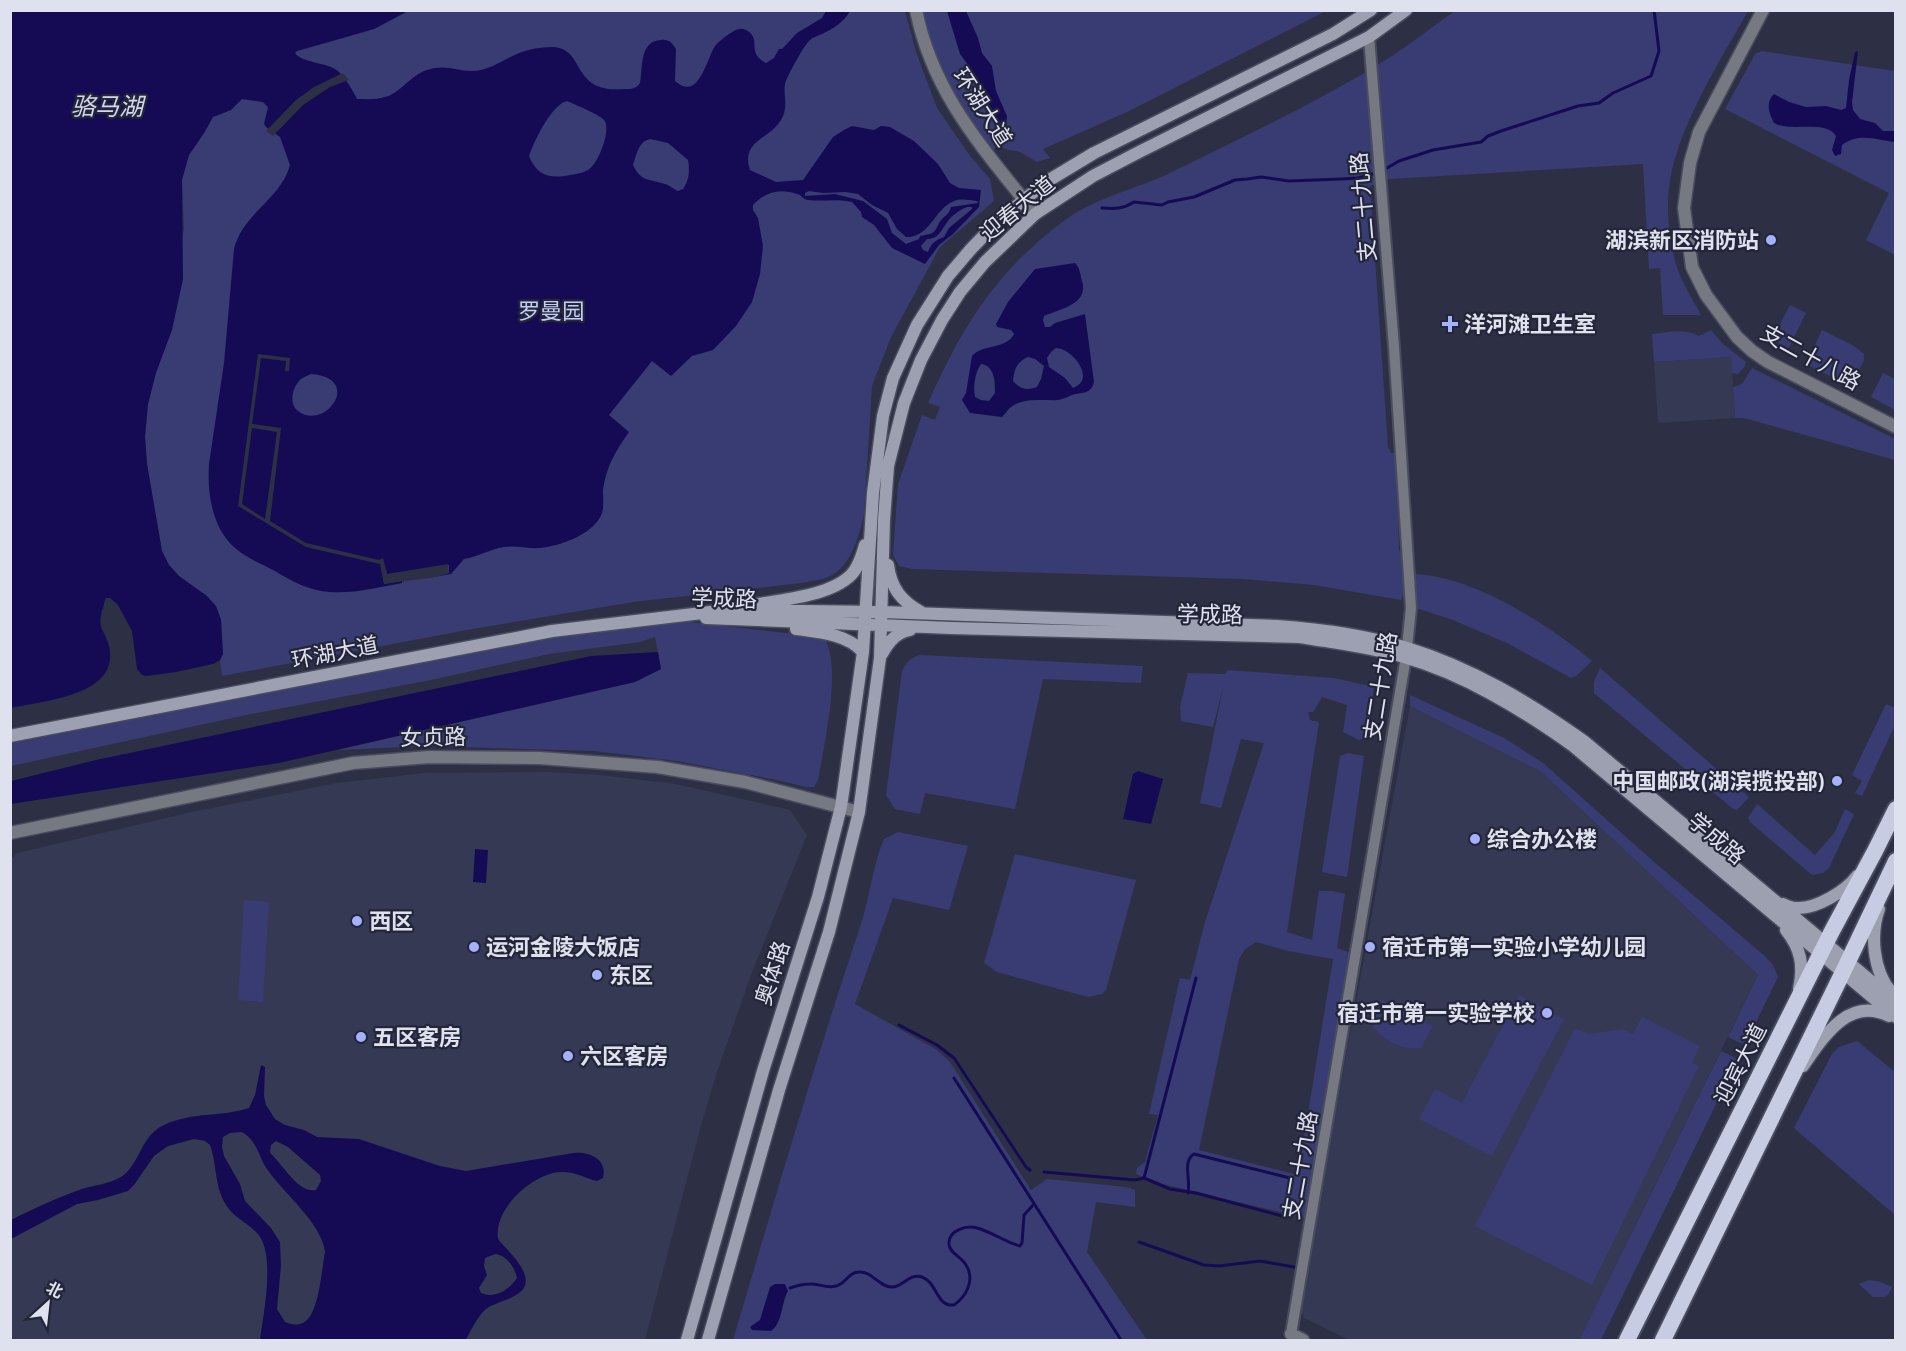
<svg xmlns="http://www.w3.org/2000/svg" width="1906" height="1351" font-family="Cabin,'Noto Sans SC',sans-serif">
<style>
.built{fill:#353953}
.green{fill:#383c73;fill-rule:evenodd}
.water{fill:#150b54;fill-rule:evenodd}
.pier{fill:#2d3044;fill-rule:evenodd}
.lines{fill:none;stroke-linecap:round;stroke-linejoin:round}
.stream{stroke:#150b54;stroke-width:3}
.minor-casing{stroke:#494c5f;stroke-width:14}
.tertiary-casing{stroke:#494c5f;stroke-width:15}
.secondary-casing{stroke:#494c5f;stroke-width:15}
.trunk-casing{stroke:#494c5f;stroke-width:20}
.minor{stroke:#767882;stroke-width:10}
.tertiary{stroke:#767882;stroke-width:12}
.secondary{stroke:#9da0b0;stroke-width:12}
.trunk{stroke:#c8cce3;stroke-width:16}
.poi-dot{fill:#a6b1fc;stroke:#232639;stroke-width:2}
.labels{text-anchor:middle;stroke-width:4.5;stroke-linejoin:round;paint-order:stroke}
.street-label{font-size:22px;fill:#dfe1ee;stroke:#232639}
.poi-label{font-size:22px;font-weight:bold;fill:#dfe1ee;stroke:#232639;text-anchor:start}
.park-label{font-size:22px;fill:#c5ccf7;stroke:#232639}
.water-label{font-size:24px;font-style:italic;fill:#d4d8ee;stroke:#232639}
</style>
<rect width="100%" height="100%" fill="#2d3044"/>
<path class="built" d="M1731 357 1735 418 1658 423 1654 362Z
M1410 706 1540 771 1758 975 1579 1340H1349L1304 1318 1300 1307Z
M549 772 600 775 676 784 790 810 807 835 751 975 717 1072 700 1129 645 1340H11L10 861 17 853 192 812 337 783 425 773Z"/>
<path class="green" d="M408 11H905L916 52 937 108 970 156 990 179 994 201 940 247 891 337 872 386 864 514C859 535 853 561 834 574 825 580 812 581 801 583L633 602 467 630 222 676 220 660 223 654 221 620 216 606 179 576 169 565 162 551 147 464 145 437 148 404 184 229 182 180 185 166 189 155 204 133 213 117 226 112 242 99 263 102 268 107 269 110 350 86C346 81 342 74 337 71 326 64 301 62 295 53L297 51 374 29Z
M922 11H1326L1127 112 1043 149 1050 158 1037 162 1020 152 1005 149 999 145 991 152 946 82 930 43Z
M1455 11H1748C1720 61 1680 123 1670 180 1666 204 1668 232 1674 257 1678 277 1691 296 1701 315H1663L1660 268 1649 269 1643 164 1390 179 1370 186 1388 447 1391 453H1396L1399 551 1402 552 1404 592 1401 600 1314 585 1243 579 913 569 899 566 893 555 898 484 922 415 935 420 940 407 928 403C962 327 994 274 1061 223 1095 197 1135 190 1172 172 1245 136 1320 101 1389 58 1412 43 1433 26 1455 11Z
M1762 51 1895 71V255L1866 240 1889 193 1725 109 1755 54Z
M1790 305 1806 313 1789 348 1772 340Z
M1711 330 1723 344 1746 362 1745 366 1738 374 1732 373 1731 357 1654 362 1652 334C1668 332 1685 328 1699 336Z
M1822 330 1854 346 1864 354V360L1854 380 1845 376 1842 382 1806 364Z
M1752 368 1895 439V460L1744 418H1735L1733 387 1742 384Z
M1883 373 1895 379V410L1871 397Z
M1414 574C1473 576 1548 624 1592 661L1576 676 1571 678 1509 644 1453 620 1416 608Z
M672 620 811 636 826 641C841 672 824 745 818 780L814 787H806L777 780 677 761 594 751 427 746 337 750 635 682 661 669 655 637 640 642 549 654 431 680 246 715 11 766 10 743 555 636Z
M919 655 1143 666 1141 683 1043 679 1015 809 925 793 920 814 895 809 886 795 902 671C906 663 910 658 919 655Z
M1600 668 1749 797 1737 810 1732 808 1594 693V682Z
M1227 670 1334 678 1374 687 1367 737 1359 740 1343 732 1347 705 1322 697 1313 712H1308L1310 720 1319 722 1287 932 1312 940 1319 891H1333L1345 894 1337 948 1354 954 1306 1218 1163 1184 1136 1174 1137 1168 1145 1162 1158 1115 1149 1114 1180 978 1190 980 1205 922 1264 743 1241 739 1221 808 1200 803 1223 688 1213 727 1181 721 1180 707 1188 673 1226 674ZM1256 942 1288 951 1333 959 1298 1175 1199 1150 1239 959 1245 949Z
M1410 695 1504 738 1543 763 1653 861 1766 957 1773 965 1778 977 1745 1045 1728 1037 1758 975 1540 771 1410 706Z
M1886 704 1895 708V725L1862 796 1855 793 1862 781 1852 775Z
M1348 753 1364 756 1347 877 1322 872 1340 756Z
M1757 804 1815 855 1835 832 1845 809 1854 814 1829 868 1823 873 1812 875 1750 822 1748 818Z
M898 832 968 846 949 910 893 898 855 1004 937 1050 950 1062 1031 1190 1047 1179 1126 1187 1135 1190V1207L1096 1202 1087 1252 1147 1340H733C774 1202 814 1064 860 927 870 898 872 867 884 839Z
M1015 854 1136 880 1106 990 1102 994 1088 997 997 972 984 963Z
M244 900 269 902 263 1002 238 1000Z
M1519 995 1564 1019 1492 1156 1419 1119 1435 1089 1462 1103Z
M1382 1000 1433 1026 1421 1048C1402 1051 1380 1039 1370 1022Z
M1642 1017 1700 1046 1692 1063 1699 1066 1592 1285 1475 1226 1575 1028 1588 1034 1623 1029 1633 1034Z
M1857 1041 1895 1072V1215L1794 1128 1832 1054 1839 1047Z
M1721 1051 1738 1059 1601 1340H1579Z
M1869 1280 1881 1282 1892 1287 1888 1295 1884 1297H1873L1859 1284Z"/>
<path class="water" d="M11 11H408L374 29 297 51 295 53C301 63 327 62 338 71 346 79 352 89 357 99 366 99 376 100 385 97 399 94 411 75 427 70 447 64 454 71 472 71 489 71 504 59 519 53 529 49 541 47 551 47 587 47 569 94 624 89 631 89 636 89 640 83 643 68 639 41 661 40 669 39 672 43 676 49L675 81C699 102 706 60 715 46 718 42 725 37 729 34 735 30 740 27 746 30 763 39 745 52 766 63L774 58 779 49H782L797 33 822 18 826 11H850C844 22 834 28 822 34 818 36 813 37 810 40 804 45 787 76 785 84 783 96 789 107 781 120 770 139 740 141 750 170L776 182 803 180 833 137 844 130 852 126 874 130 881 126 890 127 914 141 938 164 950 183 959 188 981 190 979 207 953 234 939 245 925 264 892 248 874 225 862 217 861 212 852 202C836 198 823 202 809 200 803 200 802 195 797 194 780 188 765 192 753 205V210L758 218 763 246 760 274 752 302 736 326 713 350 692 356 671 376 652 361 609 415 629 432C616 450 606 467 603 490 603 498 604 506 602 513 595 534 560 546 540 548 528 549 516 545 504 547 490 549 478 557 464 559L451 574 433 577 449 573V565L383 575 384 584 402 581V583C379 587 354 594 330 592 310 591 291 581 275 571 262 564 246 558 235 548 212 528 207 493 209 464L224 363 234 249C243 213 281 199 290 165L280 137 266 127 264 124 268 107 263 102 242 99 231 110 213 117 204 133 189 155 182 180 183 279 172 330 156 373 148 404 145 437 147 464 162 551 169 565 179 576 207 596 216 606 221 620 223 654 220 660 213 664 176 672 147 676 142 675 137 669 132 631 118 605 110 598H106C104 602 104 606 102 611 97 629 105 630 109 646 121 696 42 701 11 708ZM567 101C574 104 600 115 604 120 612 129 598 165 588 170 583 173 576 174 570 175 550 179 537 176 529 156 534 141 552 104 567 101ZM650 139 668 143 688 160C690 170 689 181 683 189L678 191C674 189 669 185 665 184 650 179 641 182 633 165 637 154 638 142 650 139ZM809 191 823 193 845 192 858 194 872 205 888 213 897 229 906 237C930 238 934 209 954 201 961 198 969 200 977 201L978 203 951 207C949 214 947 214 942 219 933 230 940 233 920 236L919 239 906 244 892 233 887 219 863 201 835 194 805 196V193ZM967 207H972V209L949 228 944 237C936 240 931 243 928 252L923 250 921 246 927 239C939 239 941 230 948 221 951 216 961 209 967 207ZM311 374C364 378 325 432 298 411 289 404 292 389 299 381 301 378 307 376 311 374Z
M947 11H966L978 38 982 53 992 66 996 91 1007 116 1006 125 999 122 990 110 976 76 960 54Z
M1858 51 1852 102 1853 110 1860 119 1875 123 1883 131H1895V142C1876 140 1860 132 1842 145L1841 154 1835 156 1832 150 1836 136C1825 119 1791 133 1774 123 1769 113 1765 103 1774 94L1789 102 1806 107 1826 106 1841 110 1846 108 1849 80 1855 52Z
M1075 263C1080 268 1080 274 1082 281 1089 304 1061 309 1044 316L1043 320 1045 327H1050L1055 323 1085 314 1094 382C1091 395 1081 392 1072 395 1067 397 1064 399 1058 400 1044 401 1024 397 1011 407 1008 409 1005 414 1002 417L970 413 962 400 966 393 972 356C982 344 1008 349 1014 334L1011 330 997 327 996 324 1008 302 1035 269ZM1056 348C1072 348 1097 379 1073 388L1065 378 1049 367 1047 358 1051 352ZM1028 357 1035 359 1044 366 1041 379 1037 387C1027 391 1020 389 1013 381 1014 369 1017 362 1028 357ZM981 364C995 366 995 382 995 393L989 401 981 400 975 397C973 387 975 372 981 364Z
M658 652 661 669 635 682 279 763 11 804V781L96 760 591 656Z
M1138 771 1163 779 1151 824 1123 819 1133 774Z
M475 849 488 850 486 883 473 882Z
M261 1065 265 1067 264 1096 266 1105 275 1119 285 1125 304 1130 317 1137 359 1139 440 1166 466 1171 573 1153C589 1151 608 1159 603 1178L597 1181C585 1178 574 1171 561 1172 533 1173 493 1209 498 1239 509 1253 542 1280 516 1295 507 1301 494 1303 486 1309 480 1313 469 1333 466 1340H260C263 1315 277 1251 256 1232 242 1218 230 1217 221 1195 215 1180 216 1161 210 1145L205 1141 194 1139 168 1146 154 1156 134 1185 128 1191 98 1200 77 1204 11 1239V1220C33 1209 58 1197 82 1189 95 1185 109 1184 121 1177 140 1165 140 1136 164 1125 190 1112 222 1117 249 1108L255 1095ZM241 1132C257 1139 258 1156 267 1169 283 1193 322 1223 325 1252 322 1268 319 1309 307 1320 301 1326 292 1325 285 1322L277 1309 281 1266 280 1242 271 1228 245 1201 240 1184 224 1156 222 1147 223 1137 230 1133ZM276 1141 288 1147 320 1175 321 1181 316 1190C298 1194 283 1164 270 1153L271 1145ZM495 1254C506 1255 515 1267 517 1278 509 1290 495 1299 481 1293L479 1288 487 1275 484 1266 485 1258Z
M775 1284H785L788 1291C781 1303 783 1323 771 1331L752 1330 750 1327 760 1320 770 1287Z"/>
<path class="pier" d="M343 73 349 80 330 87 303 105 273 136 266 131 296 100 314 87Z
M258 354 290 358 289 371H285L286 361 261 358 252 424 281 428 270 521 306 543 379 560 383 558 387 574 448 564 449 573 431 578 404 581V583L402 581 384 584 380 564 306 547 238 506ZM252 428 277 432 265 519 242 504Z"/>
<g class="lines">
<path class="stream" d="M1387 168 1399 161 1433 150 1481 142 1488 136 1501 131 1578 106 1599 103 1613 93 1651 76 1659 51 1654 10
M1102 208C1115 209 1123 209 1134 202L1162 205 1168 202 1194 197 1235 180 1247 179 1261 177 1289 181 1341 179 1358 178 1376 173
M899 1025 937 1045 954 1058 1026 1167 1030 1170
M954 1078 1121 1340
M1044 1172 1135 1180 1144 1178 1196 978
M1144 1178 1170 1189 1196 1193 1286 1217
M1188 1193C1191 1180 1182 1161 1194 1154L1290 1178
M1139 1242 1204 1265 1219 1266 1260 1261 1294 1267
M790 1288C796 1286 803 1284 809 1284 818 1283 827 1289 836 1286 846 1284 848 1272 859 1272 872 1271 879 1287 892 1287 903 1287 909 1273 922 1277 938 1283 936 1307 954 1305 967 1296 975 1279 966 1265 962 1257 949 1253 949 1244 948 1230 967 1225 977 1228 992 1232 1005 1242 1020 1246L1022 1243 1024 1215 1034 1204"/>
<defs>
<path id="minor" d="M1291 1334 1406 657 1411 608 1394 347 1369 37"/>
<path id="tertiary" d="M916 10C933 95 984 149 1035 214
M1763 10 1699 132 1690 163 1684 208 1692 267 1706 295 1737 337 1752 351 1768 362 1896 427
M10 833 353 763 429 757 540 758 658 767 745 782 859 812
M1291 1334 1303 1340"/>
<path id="secondary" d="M888 565C891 588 901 601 921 612
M752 605C781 600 830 596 851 575 859 567 862 555 865 545
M706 618 951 628 1300 637C1335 643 1370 647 1404 657 1464 674 1521 709 1572 745L1896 1017
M796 629C818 632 847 634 863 652
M882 654C889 641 896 633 910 630
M10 736 552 631 727 610 882 612 1277 626C1320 629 1365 635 1407 648 1472 668 1530 703 1585 742L1896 1002
M1783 904C1787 906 1793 908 1797 908 1816 909 1846 891 1857 876
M1879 909C1870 934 1873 971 1891 992
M1786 930C1801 949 1804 965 1799 989
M1803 1066C1824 1036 1849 996 1889 1016
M687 1340 763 1071 818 897 841 807 863 652 873 493 883 416 893 378 917 325 948 276 971 249 999 220 1046 182 1094 153 1333 34 1371 10
M708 1340 779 1090 829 932 859 812 880 658 884 520 888 466 904 403 921 360 942 320 960 292 985 262 1035 214 1061 197 1093 176 1139 152 1369 37 1406 10"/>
<path id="trunk" d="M1627 1340 1832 931 1875 851 1896 809
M1663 1340 1843 972 1896 861"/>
</defs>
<use href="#minor" class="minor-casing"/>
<use href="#tertiary" class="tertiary-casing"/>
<use href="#secondary" class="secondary-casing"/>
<use href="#trunk" class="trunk-casing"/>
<use href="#minor" class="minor"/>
<use href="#tertiary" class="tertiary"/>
<use href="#secondary" class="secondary"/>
<use href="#trunk" class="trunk"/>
</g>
<g class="poi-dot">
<circle cx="1771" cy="240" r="6"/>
<path d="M1447 315h6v6h6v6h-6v6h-6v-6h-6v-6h6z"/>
<circle cx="1837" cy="781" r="6"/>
<circle cx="1475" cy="839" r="6"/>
<circle cx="357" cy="921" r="6"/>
<circle cx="474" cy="947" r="6"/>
<circle cx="1370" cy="947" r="6"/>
<circle cx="597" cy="975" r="6"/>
<circle cx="1547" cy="1013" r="6"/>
<circle cx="361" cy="1037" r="6"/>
<circle cx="568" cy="1056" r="6"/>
</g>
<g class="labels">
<g class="street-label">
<text transform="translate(983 107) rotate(57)" y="8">环湖大道</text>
<text transform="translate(1363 207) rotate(-95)" y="8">支二十九路</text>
<text transform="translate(1017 208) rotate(-39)" y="8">迎春大道</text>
<text transform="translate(1811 357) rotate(29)" y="8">支二十八路</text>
<text transform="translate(724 598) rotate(2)" y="8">学成路</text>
<text transform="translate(1210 614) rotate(1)" y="8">学成路</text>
<text transform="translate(335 652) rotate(-11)" y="8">环湖大道</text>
<text transform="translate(1380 686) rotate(-81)" y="8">支二十九路</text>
<text transform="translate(433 737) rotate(-1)" y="8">女贞路</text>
<text transform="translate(1717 838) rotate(40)" y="8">学成路</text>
<text transform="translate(772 973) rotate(-72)" y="8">奥体路</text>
<text transform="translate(1740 1064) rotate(-63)" y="8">迎宾大道</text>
<text transform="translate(1300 1165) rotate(-80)" y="8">支二十九路</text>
</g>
<g class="poi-label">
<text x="1759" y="248" text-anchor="end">湖滨新区消防站</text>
<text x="1464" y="332">洋河滩卫生室</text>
<text x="1825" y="789" text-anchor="end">中国邮政(湖滨揽投部)</text>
<text x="1487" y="847">综合办公楼</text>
<text x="369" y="929">西区</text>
<text x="486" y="955">运河金陵大饭店</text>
<text x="1382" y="955">宿迁市第一实验小学幼儿园</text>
<text x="609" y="983">东区</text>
<text x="1535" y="1021" text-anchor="end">宿迁市第一实验学校</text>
<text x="373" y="1045">五区客房</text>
<text x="580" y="1064">六区客房</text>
</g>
<g class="park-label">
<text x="551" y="319">罗曼园</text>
</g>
<g class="water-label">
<text x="107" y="115">骆马湖</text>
</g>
</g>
<rect width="1906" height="1351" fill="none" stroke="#dfe1ee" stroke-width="24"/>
<g transform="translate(48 1303) rotate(27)" stroke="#232639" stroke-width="4.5" paint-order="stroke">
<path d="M0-4.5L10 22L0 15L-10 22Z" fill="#dfe1ee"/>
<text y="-9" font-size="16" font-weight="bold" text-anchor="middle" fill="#dfe1ee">北</text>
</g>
</svg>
